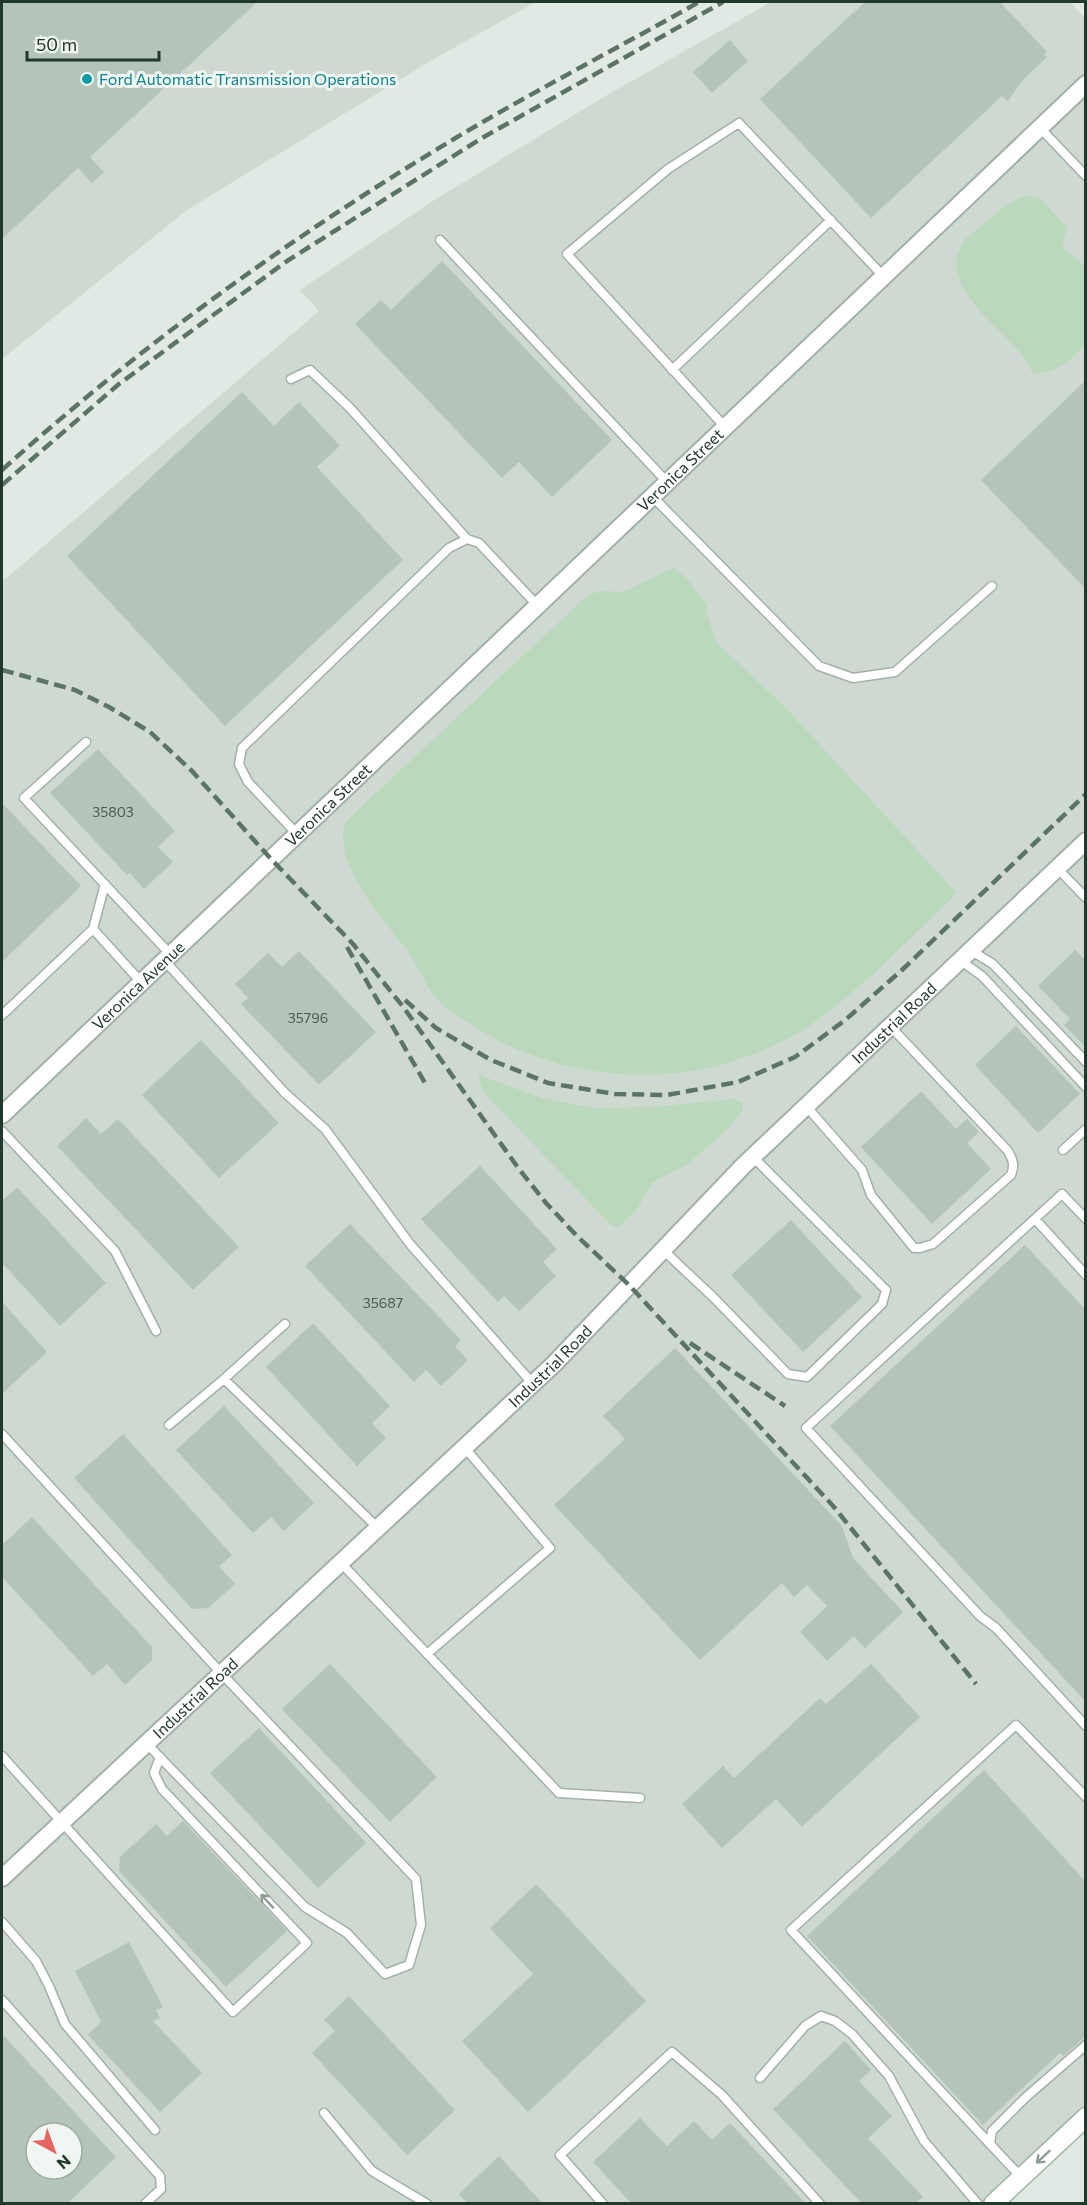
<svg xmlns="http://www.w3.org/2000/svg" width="1087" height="2205" font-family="Commissioner,sans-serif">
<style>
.built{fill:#ced9d1;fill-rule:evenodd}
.green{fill:#bad9bc}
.building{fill:#b5c4bb;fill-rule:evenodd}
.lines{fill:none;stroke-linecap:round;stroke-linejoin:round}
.service-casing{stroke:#a3b0a9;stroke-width:11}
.minor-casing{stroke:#a3b0a9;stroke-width:20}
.secondary-casing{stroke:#a0b4a8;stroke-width:21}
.service{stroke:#fff;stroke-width:8}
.minor{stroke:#fff;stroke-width:16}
.secondary{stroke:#fff;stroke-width:18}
.rail{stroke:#5c7468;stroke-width:4.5;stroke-dasharray:12 6;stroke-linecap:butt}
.oneway{stroke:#909c96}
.culture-dot{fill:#0f9aa8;stroke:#f0f6f1;stroke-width:2}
.labels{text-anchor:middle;stroke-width:6;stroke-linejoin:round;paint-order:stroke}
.number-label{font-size:14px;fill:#475b50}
.culture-label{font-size:16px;fill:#0d838f;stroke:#f0f6f1;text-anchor:start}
.street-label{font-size:16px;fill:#22382d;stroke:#f0f6f1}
</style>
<rect width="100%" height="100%" fill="#e0e9e3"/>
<path class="built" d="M2 2H536L432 60 187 210 2 359Z
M771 2H1070L1086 19 1085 2106 981 2203H2V582L319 311 300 290 436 199 602 98ZM36 2133H72V2169H36Z"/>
<path class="green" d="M1026 196 1040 198 1067 227 1062 247 1085 266V344C1069 361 1058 374 1033 373 1028 365 1024 356 1018 350 993 322 934 281 966 239 969 234 976 231 980 227 994 215 1008 201 1026 196Z
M674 568 687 579 706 603 707 615 717 643 785 707 956 892 953 897C912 936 874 977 829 1011 819 1018 810 1026 800 1032 727 1073 653 1084 572 1067 531 1058 495 1041 461 1018 455 1014 448 1010 442 1005 425 987 418 964 403 945 379 914 333 863 345 822L589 594 603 591 622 592Z
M479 1075 542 1098 593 1108 653 1107 733 1099 742 1102 743 1110 728 1129 688 1164 652 1183 636 1211 618 1227 610 1224 484 1093 479 1081Z"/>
<path class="building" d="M2 2H257L90 157 104 172 92 183 78 168 2 239Z
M865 2H1000L1047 52 1044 54 1047 57 1022 81 1008 101 1002 96 871 218 760 99Z
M730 40 748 61 712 93 693 72Z
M442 261 612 440 552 497 519 462 502 478 355 324 381 300 391 310Z
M1086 380V589L981 480Z
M242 392 274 426 299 402 340 446 317 467 403 560 225 726 67 556Z
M98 749 175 831 158 847 173 862 144 889 130 873 127 875 50 793Z
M2 803 81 886 2 962Z
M1075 950 1086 961V1048L1064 1025 1070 1019 1038 986Z
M299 951 376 1032 319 1085 241 1004 248 998 235 984 268 953 282 967Z
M1016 1026 1080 1094 1038 1133 975 1065Z
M201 1040 279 1123 219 1178 142 1095Z
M921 1091 956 1129 967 1119 979 1132 967 1143 991 1169 932 1224 861 1147Z
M86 1118 101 1134 118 1119 239 1247 193 1290 57 1146Z
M480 1166 557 1249 543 1262 556 1276 519 1311 504 1296 498 1302 421 1219Z
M17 1187 106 1283 60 1326 2 1263V1201Z
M791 1220 862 1297 803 1352 731 1275Z
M350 1224 461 1340 455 1346 468 1360 441 1386 426 1370 414 1382 305 1266Z
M1025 1245 1086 1310V1702L830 1426Z
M2 1302 47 1352 2 1394Z
M313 1323 390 1406 372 1423 386 1438 357 1466 266 1367Z
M675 1348 842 1526 853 1558 903 1612 865 1648 854 1636 827 1661 800 1632 827 1606 807 1585 794 1597 782 1583 700 1660 554 1505 625 1439 603 1416Z
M224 1406 314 1503 284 1531 271 1517 253 1533 176 1450Z
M123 1434 232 1555 219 1566 235 1584 208 1608 192 1609 74 1478Z
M32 1517 152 1647V1660L125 1685 107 1664 93 1676 2 1577V1545Z
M330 1664 437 1777 390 1822 282 1709Z
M871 1664 920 1717 802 1827 776 1799 722 1848 682 1804 723 1766 734 1778 820 1698 826 1704Z
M259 1728 366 1843 318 1888 210 1773Z
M984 1770 1086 1882V2036L1063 2056 1060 2053 983 2125 807 1936Z
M183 1821 287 1931 226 1987 119 1871 120 1857 156 1824 167 1836Z
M536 1884 646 2001 528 2112 462 2041 533 1974 490 1928Z
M129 1942 163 2007 156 2010 160 2018 153 2021 202 2073 160 2112 88 2035 101 2022 75 1971Z
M349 1996 455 2110 407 2155 312 2053 335 2031 324 2020Z
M2 2034 116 2157 67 2204H2ZM36 2133H72V2169H36Z
M845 2041 871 2070 859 2081 892 2116 868 2138 923 2197 915 2204H862L773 2109Z
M640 2118 667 2146 694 2121 712 2140 730 2123 806 2204H632L593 2162Z
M499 2156 543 2204H468L459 2194Z"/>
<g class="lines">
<defs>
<path id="service" d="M1040 128 1086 176
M440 240 667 482
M672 370 831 220
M291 379 310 370 350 408 467 539
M725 427 567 254 668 169 739 123 883 276
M652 496 819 666 853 678 895 672 992 586
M86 742 24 798 170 954
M297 834 248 782 239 764 242 748 449 548 467 539 479 543 537 605
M1057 868 1086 898
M93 929 105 884
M970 950 993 964 1086 1062
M164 960 285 1093 325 1129 410 1244 533 1384
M960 960 982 976 1086 1087
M2 1015 93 929 141 982
M806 1106 862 1170 871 1195 914 1248H920L933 1244 1011 1175C1015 1165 1013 1160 1008 1151L890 1026
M2 1131 115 1251 156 1331
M1063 1150 1086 1129
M1035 1219 1086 1275
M1086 1219 1062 1194 806 1428 980 1616 996 1628 1086 1726
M663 1250 712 1296 788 1374 807 1377 882 1304 886 1290 753 1157
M285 1324 224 1379 378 1528
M169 1425 224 1379
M2 1434 222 1674 416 1879 421 1925 409 1965 385 1974 347 1933 305 1907 147 1744
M341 1563 559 1793 640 1798
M427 1654 550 1548 465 1448
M2 1756 233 2012 307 1943 162 1789 154 1773 160 1757
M2 1922 36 1961 49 1986 65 2024 155 2130
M2 2000 160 2176 161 2189 145 2204
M760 2078 805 2026 821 2016 835 2021 852 2034 889 2076 924 2141 978 2204
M324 2113 372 2171 427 2204
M990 2144 791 1930 1016 1725 1086 1797
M1021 2177 990 2144 992 2131 1025 2098 1086 2045
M603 2204 560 2155 672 2052 722 2095 820 2204"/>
<g id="minor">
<path id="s1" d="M2 1115 1086 84"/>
<path id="s2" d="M2 1878 554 1364 743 1166 1086 841"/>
</g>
<path id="secondary" d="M993 2204 1086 2117"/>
</defs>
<use href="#service" class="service-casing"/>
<use href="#minor" class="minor-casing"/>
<use href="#secondary" class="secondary-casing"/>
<use href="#service" class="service"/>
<use href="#minor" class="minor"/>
<use href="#secondary" class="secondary"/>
<path class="rail" d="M2 470C141 345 294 235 454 139 534 91 618 48 699 2
M2 485 119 384 287 261 482 138 723 2
M2 670 75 690 109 707 150 732 192 771 271 859 353 944 404 1008 519 1169 546 1203 577 1236 629 1285 834 1507 976 1684
M347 947 425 1083
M405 1000 436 1028 491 1060 548 1083 615 1094 667 1095 738 1082 795 1057 844 1021 902 970 1086 794
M690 1343 785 1406"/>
</g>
<defs><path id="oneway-shaft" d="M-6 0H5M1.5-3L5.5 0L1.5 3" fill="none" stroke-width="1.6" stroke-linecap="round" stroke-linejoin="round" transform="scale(1.5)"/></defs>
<g class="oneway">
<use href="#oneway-shaft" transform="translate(267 1901) rotate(-133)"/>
<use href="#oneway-shaft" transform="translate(1043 2157) rotate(137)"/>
</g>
<circle class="culture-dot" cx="87" cy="79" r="6"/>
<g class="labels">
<g class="number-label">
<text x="113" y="817">35803</text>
<text x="308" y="1023">35796</text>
<text x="383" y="1308">35687</text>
</g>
<g class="culture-label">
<text x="99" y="85">Ford Automatic Transmission Operations</text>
</g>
<g class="street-label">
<text dy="6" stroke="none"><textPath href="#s1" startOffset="936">Veronica Street</textPath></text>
<text dy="6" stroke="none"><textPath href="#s1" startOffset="450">Veronica Street</textPath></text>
<text dy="6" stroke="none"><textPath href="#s1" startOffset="188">Veronica Avenue</textPath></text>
<text dy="6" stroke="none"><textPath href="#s2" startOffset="1236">Industrial Road</textPath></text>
<text dy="6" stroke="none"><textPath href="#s2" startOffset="750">Industrial Road</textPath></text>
<text dy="6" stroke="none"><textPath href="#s2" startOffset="264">Industrial Road</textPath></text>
</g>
</g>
<rect width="1087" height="2205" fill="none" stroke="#22382d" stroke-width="6"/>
<g transform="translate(54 2151) rotate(139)"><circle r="28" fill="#f0f6f1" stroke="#9eaaa3" stroke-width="1.5"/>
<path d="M0-4.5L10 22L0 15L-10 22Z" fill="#e56562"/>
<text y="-9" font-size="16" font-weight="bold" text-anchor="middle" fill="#22382d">N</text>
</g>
<path d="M27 51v9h132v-9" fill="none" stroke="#22382d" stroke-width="3"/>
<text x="36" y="51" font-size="18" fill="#22382d" stroke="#f0f6f1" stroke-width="4.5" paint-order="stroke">50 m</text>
</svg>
